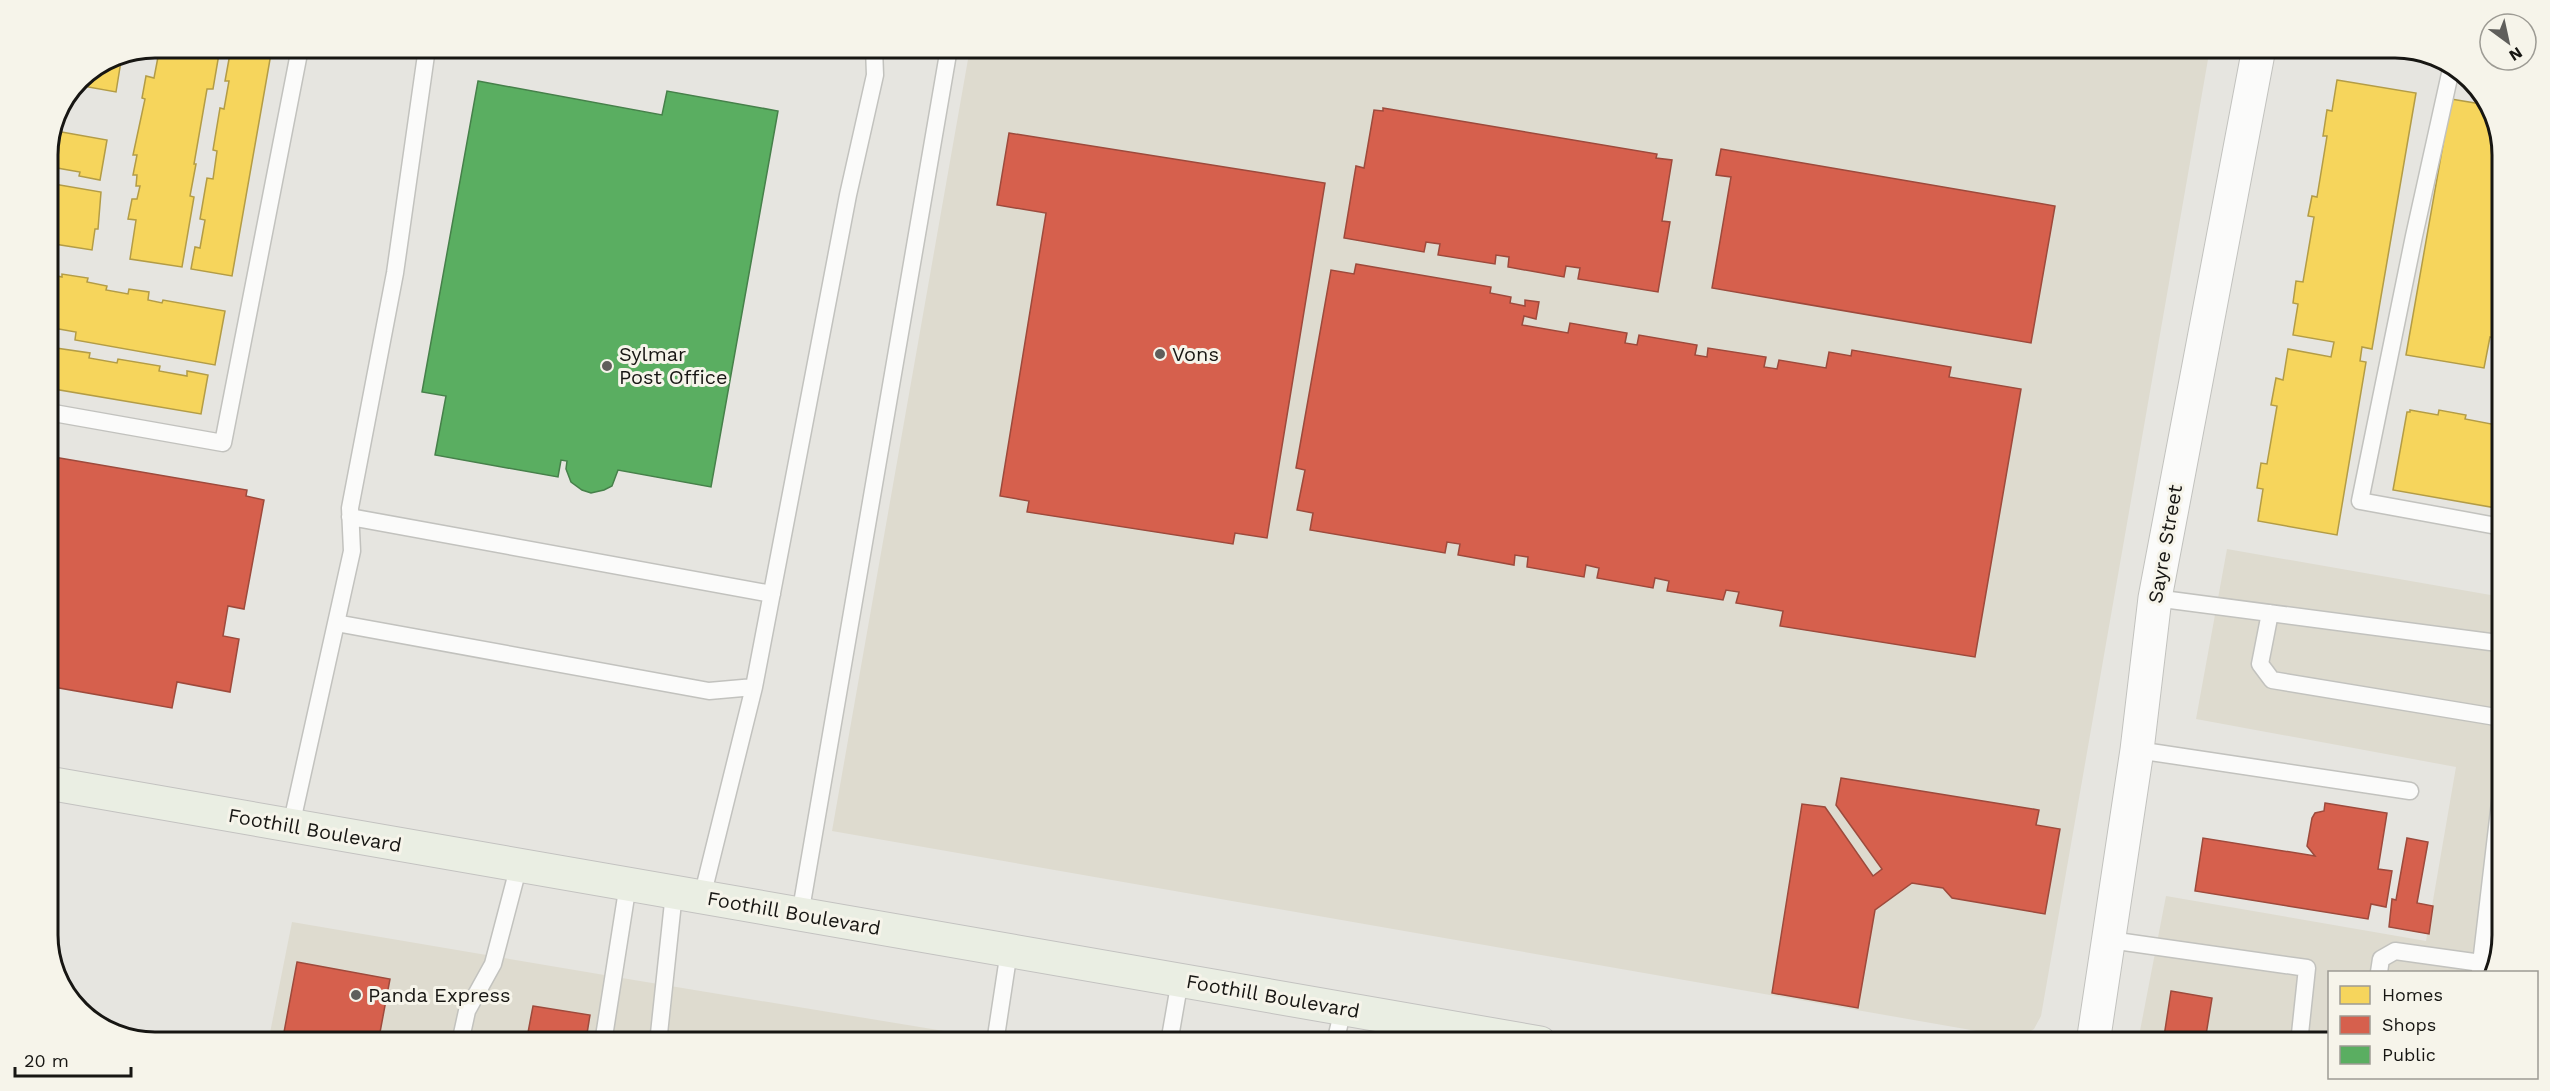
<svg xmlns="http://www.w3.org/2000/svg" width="2550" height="1091" font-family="'Work Sans',sans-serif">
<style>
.built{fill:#dedbcf}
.homes{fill:#f6d55c;stroke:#b39c46;stroke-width:1.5}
.shops{fill:#d6604d;stroke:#9d4a3c;stroke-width:1.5}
.public{fill:#5aae61;stroke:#46804a;stroke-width:1.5}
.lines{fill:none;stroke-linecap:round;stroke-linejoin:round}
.lane-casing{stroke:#c2c2be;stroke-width:19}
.secondary-casing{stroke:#c2c2be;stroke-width:35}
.primary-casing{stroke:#c3c2c0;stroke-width:35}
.lane{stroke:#fbfbfa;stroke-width:16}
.secondary{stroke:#fbfbfa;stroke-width:33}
.primary{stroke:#eaeee3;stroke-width:33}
.poi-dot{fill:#5f5e5b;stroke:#f6f4ea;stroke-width:2}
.labels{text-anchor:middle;stroke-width:6;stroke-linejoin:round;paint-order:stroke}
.poi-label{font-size:20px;fill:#171613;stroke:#f6f4ea;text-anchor:start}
.street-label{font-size:20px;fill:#171613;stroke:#f6f4ea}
.rim{fill:none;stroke:#171613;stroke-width:3}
</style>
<rect width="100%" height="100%" fill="#e6e5e0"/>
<path class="built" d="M970 48H2210L2041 1016 2034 1029 2023 1036 2011 1037 832 831Z
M2227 549 2502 597V935L2495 972H2330L2329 1043H2144L2139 1036 2166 896 2426 941 2456 767 2196 719Z
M292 922 634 980 1017 1043H268Z"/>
<path class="homes" d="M164 48H220L213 89H207L194 164H196L190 196 194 197 182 267 130 259 136 220 128 219 132 199H137L140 186H136L137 175H133L137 155H133L145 99 142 98 146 76 154 78 158 57 163 58Z
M231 48H272L232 276 191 269 195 247 200 248 205 220 200 219 207 178 213 179 217 151 213 150 220 108 224 109 229 81H225Z
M122 55 116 92 77 85 80 79 115 56Z
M2337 80 2416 93 2372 349 2362 347 2360 361 2366 362 2337 535 2258 521 2263 489 2257 488 2261 463 2267 464 2277 406 2271 405 2276 378 2283 380 2288 349 2331 357 2334 342 2293 335 2298 304 2293 303 2296 281 2303 282 2314 217 2308 216 2312 196 2317 197 2327 136H2323L2327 110 2332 111Z
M2451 99 2487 105 2502 149V271L2495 311 2502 313 2497 339 2490 337 2484 368 2406 355Z
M56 131 107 140 100 180 79 176 80 172 51 167V171H48V149Z
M48 183 101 192 98 229H95L92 250 48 243Z
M48 274 62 277V274L88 278 87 282 107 286 106 290 128 294 129 289 149 292 148 300 162 303 163 300 225 311 215 365 75 340 76 332 48 327Z
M49 347 90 353 89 358 117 363 118 359 160 366 159 371 187 376V371L208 375 201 414 48 388Z
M2410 410 2438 415 2439 410 2466 415 2465 419 2502 426V509L2393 490 2407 412H2410Z"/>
<path class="shops" d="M1383 108 1657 154 1656 158 1672 160 1662 221 1670 222 1658 292 1578 279 1580 268 1566 266 1564 277 1508 267 1509 257 1496 255 1495 264 1438 255 1440 244 1426 242 1424 252 1344 238 1356 166 1364 168 1374 110 1383 111Z
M1009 133 1325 183 1267 538 1235 533 1233 544 1027 512 1029 501 1000 496 1046 213 997 205Z
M1721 149 2055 206 2031 343 1712 288 1731 177 1716 175Z
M1356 264 1491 287 1490 293 1511 297 1510 303 1525 306V300L1539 302 1536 319 1524 316 1522 325 1568 333 1570 323 1627 333 1625 343 1637 345 1639 335 1697 345 1695 355 1707 357 1708 348 1766 357 1764 367 1777 369 1779 360 1826 368 1829 352 1851 356 1852 350 1951 367 1949 377 2021 389 1975 657 1780 626 1783 611 1736 603 1739 592 1726 590 1723 600 1667 591 1669 581 1655 578 1653 588 1597 578 1599 568 1586 565 1584 577 1527 567 1528 557 1515 555 1514 565 1458 555 1460 544 1447 542 1445 553 1310 530 1313 513 1297 510 1305 470 1296 468 1331 270 1354 274Z
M48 456 247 490 246 496 264 500 244 609 228 606 223 636 239 639 230 692 177 682 172 708 48 686Z
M1841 778 2039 810 2036 825 2060 829 2045 914 1952 898 1943 888 1912 883 1875 910 1858 1008 1772 993 1802 804 1825 807 1873 876 1882 869 1836 805Z
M2325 803 2387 813 2378 869 2392 871 2386 907 2371 904 2368 919 2195 891 2203 838 2315 856 2307 846 2312 818 2315 813 2324 811Z
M2407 838 2428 842 2417 903 2433 906 2429 934 2389 927 2392 899 2396 900Z
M297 962 390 979 378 1043H282Z
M2171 991 2212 998 2206 1035 2225 1039 2224 1043H2163Z
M533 1006 590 1015 586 1040 596 1043H526Z"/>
<path class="public" d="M478 81 662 115 667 91 778 111 711 487 618 470 612 486 604 490 591 493 582 490 571 482 566 469 567 461 561 460 558 477 435 455 446 396 422 392Z"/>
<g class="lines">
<defs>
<path id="lane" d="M2451 69 2414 236 2360 501 2502 527
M48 412 223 443 300 48
M350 517 772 594
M2155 598 2498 643 2502 647
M2270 613 2260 664 2272 680 2502 718
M336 623 709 691 754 687
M2137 750 2410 791
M291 826 352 551 350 508 395 273 427 48
M702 897 754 687 848 195 875 75 874 48
M800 915 949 48
M2110 940 2307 968 2299 1043
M2379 972 2381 959 2395 951 2481 963
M2480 972 2502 785
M460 1043 467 1011 493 964 519 865
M603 1043 628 884
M658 1043 674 893
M995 1043 1009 951
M1169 1043 1180 980
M1335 1043 1343 1009"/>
<path id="secondary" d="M2093 1043 2137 750 2155 598 2259 48"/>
<path id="primary" d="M48 783 1540 1043"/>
</defs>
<use href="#lane" class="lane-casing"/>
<use href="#secondary" class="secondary-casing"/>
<use href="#primary" class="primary-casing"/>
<use href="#lane" class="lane"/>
<use href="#secondary" class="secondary"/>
<use href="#primary" class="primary"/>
</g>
<g class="poi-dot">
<circle cx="1160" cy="354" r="6"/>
<circle cx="607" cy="366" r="6"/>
<circle cx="356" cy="995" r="6"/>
</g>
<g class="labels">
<g class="poi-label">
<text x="619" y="361">Sylmar<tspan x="619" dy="23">Post Office</tspan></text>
<text x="1172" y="361">Vons</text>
<text x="368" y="1002">Panda Express</text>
</g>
<g class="street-label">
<text transform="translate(2165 544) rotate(-80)" y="7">Sayre Street</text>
<text transform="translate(315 830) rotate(10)" y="7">Foothill Boulevard</text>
<text transform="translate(794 913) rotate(10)" y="7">Foothill Boulevard</text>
<text transform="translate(1273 996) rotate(10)" y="7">Foothill Boulevard</text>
</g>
</g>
<path d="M0 0H2550V1091H0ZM155 58H2395A97 97 0 0 1 2492 155V935A97 97 0 0 1 2395 1032H155A97 97 0 0 1 58 935V155A97 97 0 0 1 155 58Z" fill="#f6f4ea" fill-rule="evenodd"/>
<path class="rim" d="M155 58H2395A97 97 0 0 1 2492 155V935A97 97 0 0 1 2395 1032H155A97 97 0 0 1 58 935V155A97 97 0 0 1 155 58Z"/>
<rect x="2328" y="971" width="210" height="108" fill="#f6f4ea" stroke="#9d9b94" stroke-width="1.5"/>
<rect x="2340" y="986" width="30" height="18" fill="#f6d55c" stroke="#9d9b94" stroke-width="1.5"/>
<text x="2382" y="1001" font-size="18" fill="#171613">Homes</text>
<rect x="2340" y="1016" width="30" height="18" fill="#d6604d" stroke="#9d9b94" stroke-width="1.5"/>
<text x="2382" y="1031" font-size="18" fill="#171613">Shops</text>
<rect x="2340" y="1046" width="30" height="18" fill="#5aae61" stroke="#9d9b94" stroke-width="1.5"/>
<text x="2382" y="1061" font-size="18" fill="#171613">Public</text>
<g transform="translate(2508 42) rotate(147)"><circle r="28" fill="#f6f4ea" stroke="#9d9b94" stroke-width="1.5"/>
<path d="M0-4.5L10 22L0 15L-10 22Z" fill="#5f5e5b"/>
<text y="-9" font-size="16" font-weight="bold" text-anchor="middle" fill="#171613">N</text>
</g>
<path d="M15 1067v9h116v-9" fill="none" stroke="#171613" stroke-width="3"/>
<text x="24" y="1067" font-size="18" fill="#171613" stroke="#f6f4ea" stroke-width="4.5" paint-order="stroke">20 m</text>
</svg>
